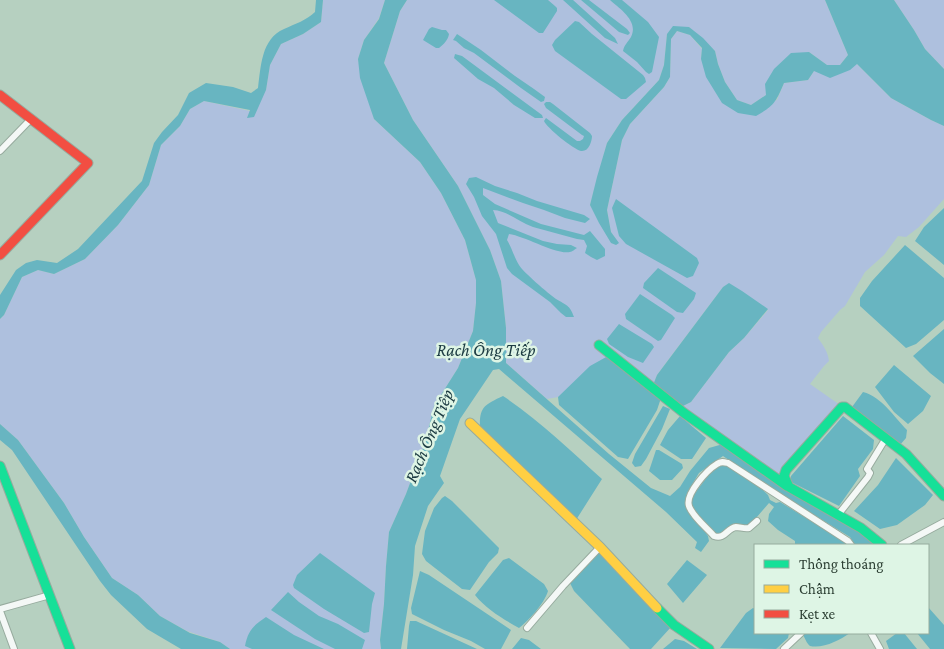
<svg xmlns="http://www.w3.org/2000/svg" width="944" height="649" font-family="'Crimson Pro',serif">
<style>
.green{fill:#aec0de}
.water{fill:#68b5c1}
.lines{fill:none;stroke-linecap:round;stroke-linejoin:round}
.street-casing{stroke:#97ab9e;stroke-width:8}
.fast-casing{stroke:#97ab9e;stroke-width:11}
.slow-casing{stroke:#97ab9e;stroke-width:11}
.jam-casing{stroke:#97ab9e;stroke-width:11}
.street{stroke:#f4f8f6;stroke-width:6}
.fast{stroke:#16e098;stroke-width:9}
.slow{stroke:#ffcf43;stroke-width:9}
.jam{stroke:#f24e42;stroke-width:9}
.labels{text-anchor:middle;stroke-width:5;stroke-linejoin:round;paint-order:stroke}
.water-label{font-size:18px;font-style:italic;fill:#1c3b42;stroke:#def5e5}
</style>
<rect width="100%" height="100%" fill="#b6d0c0"/>
<path class="green" d="M323 0H385L379 18 364 40 358 59 374 119 420 162 441 193 465 240 476 280V303L473 331 458 368 434 406 425 443 406 494 389 532 386 566 384 604 380 639 381 649H230L220 642 187 631 160 616 138 595 112 578 84 537 64 503 18 440 0 424V319L4 315 22 277 38 270 54 274 85 259 118 225 149 185 161 145 180 126 190 109 204 101 250 111 266 90 270 65 281 44 303 34 321 22Z
M407 0H825L848 55 840 65H827L809 52 766 95 751 105 737 100 725 82 718 64 715 51 689 27 667 34 664 65 659 80 622 120 607 143 590 205 619 243 611 232 607 210 622 140 630 124 664 87 670 77 671 39 677 31 690 35 702 49 701 59 738 113 777 100 784 83 808 80 814 71 857 64 891 98 931 120 944 126V199L919 227 906 237 898 236 884 255 865 272 845 306 840 310 821 332 818 338C823 345 828 352 829 361L824 366 810 384 840 405 782 479 681 407 691 402 729 352 744 338 768 310 729 284 723 287 665 364 657 375 653 385 608 356 558 397 547 399 506 363V328L501 281 490 250 458 186 413 120 384 63 400 11Z
M894 0H944V69L925 49 914 30Z"/>
<path class="water" d="M316 0H323L321 22 303 34 281 44 270 65 266 90 254 117 247 118 250 110 204 101 190 109 180 126 161 145 149 185 118 225 85 259 54 274 38 270 22 277 4 315 0 319V295L16 270 26 263 37 260 57 263 78 249 142 181 154 143 162 132 178 115 189 93 206 83 233 87 251 93 258 88C261 67 261 39 284 29 295 24 307 20 315 12Z
M385 0H407L400 11 384 63 413 120 458 186 490 250 501 281 506 328V363L609 454 651 488 670 496 680 487 690 471 709 448 723 444 859 530 878 545H855L850 537 762 483 723 456 699 473 687 493 686 506 708 536 709 541 701 552 695 548 697 542 666 512 499 369 493 370 460 419 440 476 444 483 428 506 415 546 413 575 401 649H381L380 640 384 604 386 566 389 532 406 494 425 443 434 406 458 368 473 331 476 303V280L465 240 441 193 420 162 374 119 360 78 358 59 364 40 379 19Z
M494 0H548L555 6 557 8V11L543 33H539Z
M563 0H573L615 38 618 44 605 38Z
M581 0H589L627 29 630 33 628 35 619 32Z
M610 0H622L648 22 659 37 652 72 649 74 646 72 637 62 623 51C624 45 628 42 631 37 639 21 620 9 610 0Z
M825 0H894L914 30 925 49 944 69V126L931 120 891 98 857 64 850 70 830 78 814 71 808 80 784 83C776 102 774 106 756 116L738 113 722 103 706 77 701 59 702 48 690 35 677 31 671 39 670 77 664 87 630 124 622 140 607 210 611 232 619 243 616 245 611 243 599 223 590 205 597 177 607 143 622 120 659 80 664 65 667 34 673 26 689 27 703 38 715 51 718 64 725 82 737 100 751 105 766 95 765 84 774 69 791 53 809 52 827 65H840L848 55Z
M575 21 579 22 592 34 643 75 645 78 646 82 626 99H621L555 51 552 45 555 40Z
M432 27 442 30H446L449 34C448 40 444 44 439 48H436L423 40 429 29Z
M457 34 481 50 515 76 534 89 545 97 544 101 541 102 521 88 474 53 464 48 456 41 453 40Z
M455 54 462 56 542 115 543 118H535L514 105 494 88 478 79 454 58Z
M546 102H550L553 104 590 133 592 136C592 141 589 152 581 151 573 149 547 128 544 121L546 118 577 141H580L583 139 584 136 582 135 546 108 544 104Z
M476 177 495 186 517 193 537 201 584 215 590 219 585 223 565 218 544 210 523 203 483 188V195L495 204 541 224 584 235 590 231 605 249V256L597 260 591 257 585 253 587 246 584 240 577 239 533 227C519 222 508 211 493 210L498 223 543 241 557 244 571 245 577 248C575 249 572 252 570 252 556 255 525 236 509 234L507 240C512 248 514 257 519 265 522 271 549 294 556 299 566 305 570 305 574 317H566L561 313 550 302 512 274 507 268 496 234 482 216 474 197 466 184 469 178Z
M616 199 697 258 699 263 693 276 687 278 626 244 619 236 612 208Z
M944 208V265L915 241 924 227Z
M905 245 944 278V320L916 344 906 348 860 306V298L872 281Z
M658 268 696 293 694 299 683 313 677 312 643 288 644 283Z
M729 283 742 291 768 309 744 338 729 352 691 402 681 407 653 385 657 375 723 287Z
M640 294 672 315 675 318 661 340 658 341 626 319 625 314Z
M619 324 652 344 654 347 643 363 628 357 609 344 607 339Z
M944 329V384L930 373 913 356Z
M608 356 661 398 657 410 628 459 618 457 559 405 558 397 590 366Z
M894 365 931 396 923 411 908 424 894 412 875 387Z
M863 392C882 397 894 417 907 430L906 438 900 445 852 407Z
M503 396C539 420 570 450 602 479L576 520 480 429C479 407 484 405 503 396Z
M663 406 670 409 662 429 646 459 641 466 635 467 632 463 635 454Z
M680 416 706 438 692 459H681L660 445 668 430Z
M843 416 874 440 873 449 858 469 860 476 839 506 791 482V476Z
M0 424 18 440 64 503 84 537 112 578 138 595 160 616 190 633 220 642 230 649H181L147 629 111 595 100 581 12 450 0 440Z
M656 450H659L682 464 683 468 672 480H660L649 471Z
M896 458 933 495 925 505 897 525 880 529 854 511 878 485Z
M725 463 763 490 768 495 770 500 776 503 780 502 844 541 846 545H795V541L778 530 768 521 769 514 774 507 769 503 750 525 743 526 722 536 711 532 692 508 690 500 715 466Z
M445 496 452 501 499 548 498 553 489 562 470 590 462 589 426 561 422 554 425 531 434 508 442 498Z
M600 551 672 626 651 649H630L574 591 570 583Z
M320 553 375 593 372 604 369 632 364 633 324 609 294 588 293 585 297 575Z
M509 558 544 584 548 591C544 604 529 620 519 628 503 619 486 609 475 595L503 560Z
M687 560 707 575 683 603 667 584Z
M420 571 429 575 511 630 501 649H485L471 641 444 630 412 614 411 608Z
M288 592 299 602 319 616 338 624 365 640 362 649H335L315 639 271 610Z
M928 607 944 625V649H930L917 633H928Z
M753 608 755 609V633H789L788 638 776 649 720 648 746 613Z
M266 617 294 635 324 649H252L245 646C248 630 254 625 266 617Z
M410 621H416L477 649H407L409 626Z
M806 633H850C840 640 823 649 810 646 807 644 805 638 803 635Z
M897 633H904L917 649H889L886 641Z
M521 638 529 640 541 649H512Z
M675 639 684 641 697 649H663Z"/>
<g class="lines">
<defs>
<path id="street" d="M0 151 31 119
M838 515 868 477 870 473 867 469 886 438
M757 521 749 528C745 529 740 527 736 527 727 528 725 540 714 536 707 528 692 516 689 506 685 494 707 470 717 464 721 461 724 462 728 463L848 541 851 545
M901 545 944 522
M0 609 50 595
M0 611 14 649
M527 628 563 586 600 547
M871 633 880 649
M784 649 801 633"/>
<path id="fast" d="M599 345 684 413 787 486
M0 466 70 649
M882 545 861 528 789 487 784 476 786 470 842 407H845L906 454 944 496
M657 608 674 625 709 649"/>
<path id="slow" d="M470 423 600 547 657 608"/>
<path id="jam" d="M0 95 88 163 0 255"/>
</defs>
<use href="#street" class="street-casing"/>
<use href="#fast" class="fast-casing"/>
<use href="#slow" class="slow-casing"/>
<use href="#jam" class="jam-casing"/>
<use href="#street" class="street"/>
<use href="#fast" class="fast"/>
<use href="#slow" class="slow"/>
<use href="#jam" class="jam"/>
</g>
<g class="labels">
<g class="water-label">
<text x="486" y="356">Rạch Ông Tiếp</text>
<text transform="translate(429 436) rotate(-67)" y="6">Rạch Ông Tiệp</text>
</g>
</g>
<rect x="754" y="544" width="175" height="90" fill="#def5e5" stroke="#96ac9d"/>
<rect x="764" y="560" width="25" height="8" fill="#16e098" stroke="#96ac9d"/>
<text x="799" y="569" font-size="15" fill="#2b3e32">Thông thoáng</text>
<rect x="764" y="585" width="25" height="8" fill="#ffcf43" stroke="#96ac9d"/>
<text x="799" y="594" font-size="15" fill="#2b3e32">Chậm</text>
<rect x="764" y="610" width="25" height="8" fill="#f24e42" stroke="#96ac9d"/>
<text x="799" y="619" font-size="15" fill="#2b3e32">Kẹt xe</text>
</svg>
